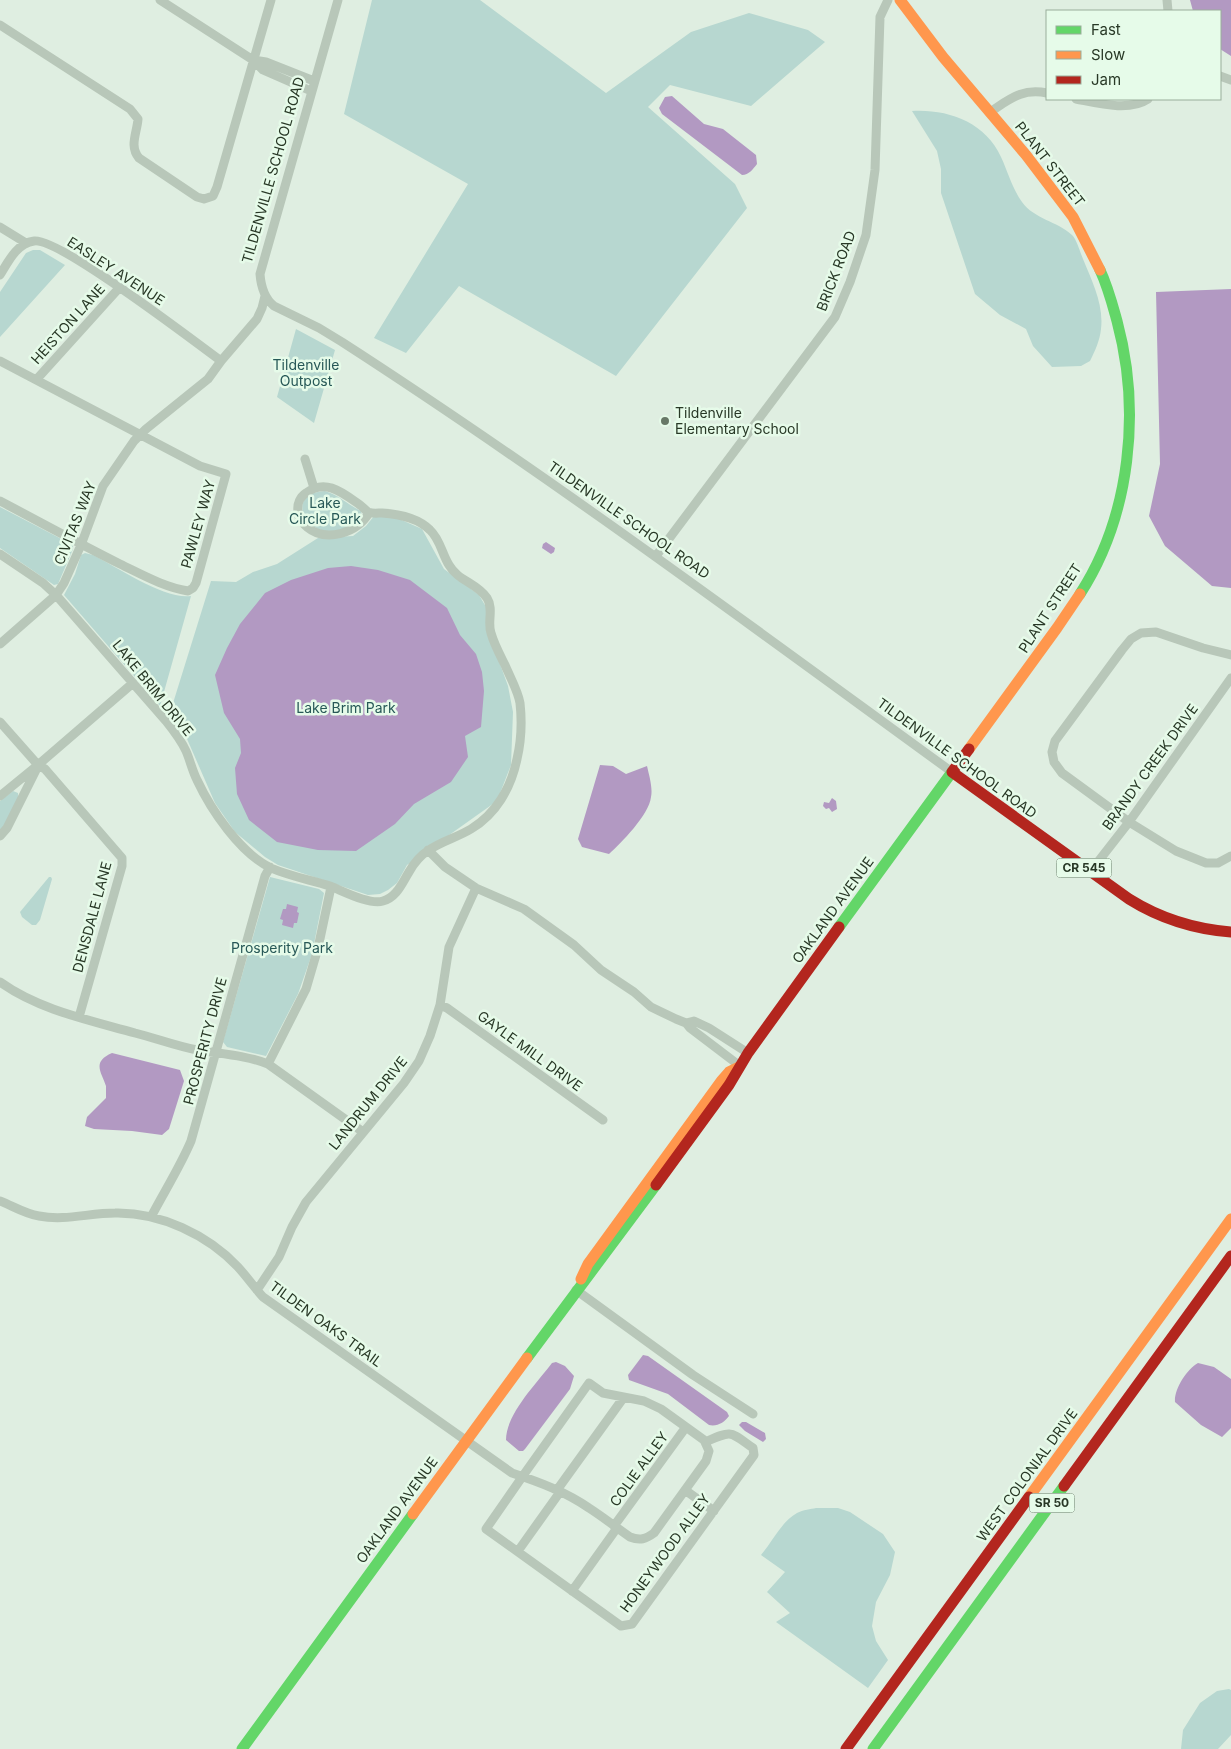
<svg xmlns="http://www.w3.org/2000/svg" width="1231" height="1749" font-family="Inter,sans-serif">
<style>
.green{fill:#b7d7d0}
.water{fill:#b299c2}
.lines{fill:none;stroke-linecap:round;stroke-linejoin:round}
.street{stroke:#b8c7b9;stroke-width:9}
.fast{stroke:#63d668;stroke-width:11}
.slow{stroke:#ff974d;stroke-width:11}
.jam{stroke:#b3261e;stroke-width:11}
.poi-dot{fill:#687867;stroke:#e6fbe9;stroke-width:2}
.labels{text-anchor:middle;stroke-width:5;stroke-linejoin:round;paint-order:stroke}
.shield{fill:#e6fbe9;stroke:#617260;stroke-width:1}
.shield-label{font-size:12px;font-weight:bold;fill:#283826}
.street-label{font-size:14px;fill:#283826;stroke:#e6fbe9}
.park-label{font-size:14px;fill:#275857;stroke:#e6fbe9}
.poi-label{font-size:14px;fill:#283826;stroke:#e6fbe9;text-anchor:start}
</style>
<rect width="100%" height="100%" fill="#dfeee1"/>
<path class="green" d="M372 0H480L606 93 691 32 749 13 808 30 825 42 751 106 670 85 648 107 735 184 747 208 616 376 459 286 406 353 374 338 468 184 344 114Z
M912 111C948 109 985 122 1001 157 1008 172 1012 188 1022 202 1034 219 1057 221 1072 235 1077 240 1080 252 1083 259 1092 281 1104 305 1101 329 1100 340 1095 351 1090 361L1081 366 1052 367 1033 346 1026 329 1000 315 975 294 941 193V169L937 151Z
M33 250H40L65 265 0 337V292L26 253Z
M296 329 335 350 314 423 277 397Z
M325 491C339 495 348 505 361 511L362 518C319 560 274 494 325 491Z
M0 507 73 545V549L58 584 54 585 0 548Z
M374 516 397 518 422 529 444 569 479 595 489 612 488 631 508 686 513 712 511 765 497 801 407 865 397 883 388 890 380 894 368 895 278 865 265 857 235 832 215 803 184 732 169 716 211 581 236 582 253 572 277 564 318 538 353 536 366 526Z
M85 553 93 555C117 567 165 600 191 596L160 706 64 595 75 574 81 555Z
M13 791 18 793V798L5 825 0 830V801Z
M49 877H51L52 879 40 920 36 925H32L22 917 20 912Z
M270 877 319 889 324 893 312 954 298 994 266 1056 227 1047 223 1042Z
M816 1508H838L850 1512 883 1534 895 1552 890 1575 876 1602 872 1626 876 1641 888 1660 868 1688 776 1622 790 1613 767 1592 785 1572 761 1555C773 1541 781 1522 797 1513 803 1510 811 1509 816 1508Z
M1229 1689 1231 1690V1735L1218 1749H1181L1183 1730 1200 1703 1217 1691Z"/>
<path class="water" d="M1190 0H1231V56L1220 49V11H1193Z
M672 96 704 124 723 129 756 155 757 164C753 169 749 175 742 175L662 114 659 108 665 97Z
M1231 289V588L1212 586 1165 546 1149 516 1160 464 1156 292Z
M546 542 555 548 554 552 551 554 542 548 543 544Z
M351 566 378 570 410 580 447 608 460 635 476 654 482 672 484 691 481 727 465 736 468 757 451 782 414 804 395 824 356 851 318 850 277 842 249 820 237 794 235 768 241 753 240 739 224 713 215 675 227 648 240 624 265 593 291 580 328 568Z
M600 765 613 766 626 774 647 766C649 775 653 788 651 797 649 815 621 843 609 854L582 847 578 839Z
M832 798 836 801 837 809 832 812 829 808 826 809 823 806 824 802 829 803Z
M287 904 298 907 297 912 299 913 297 923H294L293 928 282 925 283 920 280 919 283 909H286Z
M112 1053 180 1070 184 1081 169 1129 162 1135 132 1131 94 1129 85 1126 87 1117 106 1098C106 1095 106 1090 106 1086 102 1073 91 1062 112 1053Z
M643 1355 648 1356 727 1412 729 1416C725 1422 717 1427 709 1425L668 1394 629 1380 628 1375Z
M556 1362 565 1366 574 1376 570 1389 525 1449 523 1451H519L506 1440C506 1414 537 1383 552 1363Z
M1198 1363 1214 1367 1231 1379V1428L1222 1437 1201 1425 1175 1402C1174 1389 1187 1369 1198 1363Z
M742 1422H746L765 1433 766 1439 763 1442 745 1431 739 1425Z"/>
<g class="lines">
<path class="street" d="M160 0 253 60 263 70 311 91
M338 0 260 274C261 287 264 298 274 306L319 328 342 342C551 477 751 626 952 772
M1167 0 1168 11
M0 25 130 109 138 119C137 133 129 146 139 158L197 197 204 199 213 196 217 187 271 0
M253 60 266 62 314 81
M1220 76 1231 80
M1076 99C1097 103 1129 112 1148 99
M990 112C1010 99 1022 88 1047 93
M0 227 26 243
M0 275C8 262 17 243 34 241 58 237 194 341 221 361
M0 361 200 466 226 474 196 583 193 588 188 591C164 587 143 575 120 564 80 544 40 522 0 501
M36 380 120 287
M305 459 314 488
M0 554 43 583 56 595 166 721C174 731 181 740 186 751 190 760 192 770 197 780 211 810 240 853 271 868 289 876 311 880 330 886 343 891 369 905 383 901 397 897 402 883 409 872 414 863 421 855 429 850 442 841 458 837 471 829 496 814 511 788 517 759 521 742 522 721 520 703 518 691 510 677 505 665 500 655 494 644 491 633 487 622 494 609 487 598 477 583 458 581 449 565 442 554 440 539 430 530 418 518 398 514 382 513 378 513 372 514 368 512 365 510 363 507 360 505 343 493 326 478 306 493 300 497 297 504 298 511 298 518 302 523 307 527 326 543 357 533 369 513
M656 556 835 317 850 282 866 235 875 170 880 17 888 0
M0 644 56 595 64 583 81 545 103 486 134 441 146 429 208 379 221 361 257 319 262 308 265 296
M1231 655 1203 648 1156 632 1141 633 1131 639 1122 650 1055 741 1052 752 1054 762 1062 773 1129 822 1176 851 1206 863H1218L1231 856
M0 722 38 765 45 769 122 858V866L79 1017
M0 796 38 765 133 683
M0 836 7 828 38 766
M428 850 445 867 476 888 524 909 574 945 601 970 634 992 651 1007 676 1019 686 1023 694 1021 709 1028 748 1053
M1090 872 1129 822 1231 678
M0 982C39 1010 89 1020 135 1033 155 1038 176 1046 197 1050 221 1054 245 1055 268 1064L363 1132
M440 1005 447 1008 603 1120
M686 1023 690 1028 740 1066
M268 1064 306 989 318 948 331 887
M0 1201C13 1206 25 1214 39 1216 65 1221 89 1213 115 1213 160 1212 208 1235 238 1267 247 1277 254 1287 263 1297L512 1473C539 1482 566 1492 589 1508 603 1517 617 1528 630 1537 640 1541 646 1539 654 1533L706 1461 709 1451 704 1440 661 1409 644 1401 603 1393 589 1383 527 1470C513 1490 500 1509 486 1529L621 1626 632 1624 754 1455 753 1448C729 1431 733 1430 705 1442
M151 1217C164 1192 180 1167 191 1141L265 876 270 867
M257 1290 279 1257 292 1227 306 1202 404 1083 419 1061 430 1036 440 1005 449 947 476 888
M576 1290 693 1375 753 1414
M557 1490 624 1397
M685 1490 714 1511
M614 1526 686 1427
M518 1551 560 1492
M572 1591 617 1528"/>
<path class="fast" d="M1080 594C1131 515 1141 410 1117 321 1112 303 1108 287 1100 270
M839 927 952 772
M527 1358 656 1185
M242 1749 413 1514
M873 1749 1064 1486"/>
<path class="slow" d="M900 0 943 57 1026 155 1073 217 1100 270
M969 749 1057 628 1080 594
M581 1279 588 1264 722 1080 729 1072 739 1067
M1029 1497 1231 1219
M413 1514 527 1358"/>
<path class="jam" d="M969 749 952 772 1129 899C1161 919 1193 929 1231 932
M656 1185 729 1085 748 1053 839 927
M1064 1486 1231 1256
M846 1749 1029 1497"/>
</g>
<circle class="poi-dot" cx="665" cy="421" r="5"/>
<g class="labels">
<g class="shield">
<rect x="1056.5" y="858.5" width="55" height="19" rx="4"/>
<rect x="1029.5" y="1493.5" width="45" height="19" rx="4"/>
</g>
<g class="shield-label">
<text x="1084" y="872">CR 545</text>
<text x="1052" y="1507">SR 50</text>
</g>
<g class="street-label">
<text transform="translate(1050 164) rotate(52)" y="5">PLANT STREET</text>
<text transform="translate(273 170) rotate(-74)" y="5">TILDENVILLE SCHOOL ROAD</text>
<text transform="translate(116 271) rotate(33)" y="5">EASLEY AVENUE</text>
<text transform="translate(836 271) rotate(-69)" y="5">BRICK ROAD</text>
<text transform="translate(68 324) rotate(-48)" y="5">HEISTON LANE</text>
<text transform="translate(629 520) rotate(35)" y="5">TILDENVILLE SCHOOL ROAD</text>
<text transform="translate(75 523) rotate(-68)" y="5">CIVITAS WAY</text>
<text transform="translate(198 524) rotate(-74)" y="5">PAWLEY WAY</text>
<text transform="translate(1050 608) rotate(-57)" y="5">PLANT STREET</text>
<text transform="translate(153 688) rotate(51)" y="5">LAKE BRIM DRIVE</text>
<text transform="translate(957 758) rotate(36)" y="5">TILDENVILLE SCHOOL ROAD</text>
<text transform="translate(1150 767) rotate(-54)" y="5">BRANDY CREEK DRIVE</text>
<text transform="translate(833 910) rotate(-54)" y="5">OAKLAND AVENUE</text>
<text transform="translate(92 917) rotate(-75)" y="5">DENSDALE LANE</text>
<text transform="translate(205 1041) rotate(-75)" y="5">PROSPERITY DRIVE</text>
<text transform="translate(530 1051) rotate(36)" y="5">GAYLE MILL DRIVE</text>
<text transform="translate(368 1103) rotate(-51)" y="5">LANDRUM DRIVE</text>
<text transform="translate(326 1324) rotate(36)" y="5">TILDEN OAKS TRAIL</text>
<text transform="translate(639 1469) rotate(-54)" y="5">COLIE ALLEY</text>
<text transform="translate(1027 1475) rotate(-54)" y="5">WEST COLONIAL DRIVE</text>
<text transform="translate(397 1510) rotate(-54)" y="5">OAKLAND AVENUE</text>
<text transform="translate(665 1553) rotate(-54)" y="5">HONEYWOOD ALLEY</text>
</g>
<g class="park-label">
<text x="306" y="370">Tildenville<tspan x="306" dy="16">Outpost</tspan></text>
<text x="325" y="508">Lake<tspan x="325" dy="16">Circle Park</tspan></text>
<text x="346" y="713">Lake Brim Park</text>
<text x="282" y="953">Prosperity Park</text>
</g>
<g class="poi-label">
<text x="675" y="418">Tildenville<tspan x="675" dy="16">Elementary School</tspan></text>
</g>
</g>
<rect x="1046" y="10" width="175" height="90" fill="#e6fbe9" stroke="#9aad9b"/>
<rect x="1056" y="26" width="25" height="8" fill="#63d668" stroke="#9aad9b"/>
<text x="1091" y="35" font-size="15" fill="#283826">Fast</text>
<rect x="1056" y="51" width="25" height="8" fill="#ff974d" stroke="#9aad9b"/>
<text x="1091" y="60" font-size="15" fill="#283826">Slow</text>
<rect x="1056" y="76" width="25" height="8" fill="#b3261e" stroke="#9aad9b"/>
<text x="1091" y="85" font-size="15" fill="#283826">Jam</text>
</svg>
